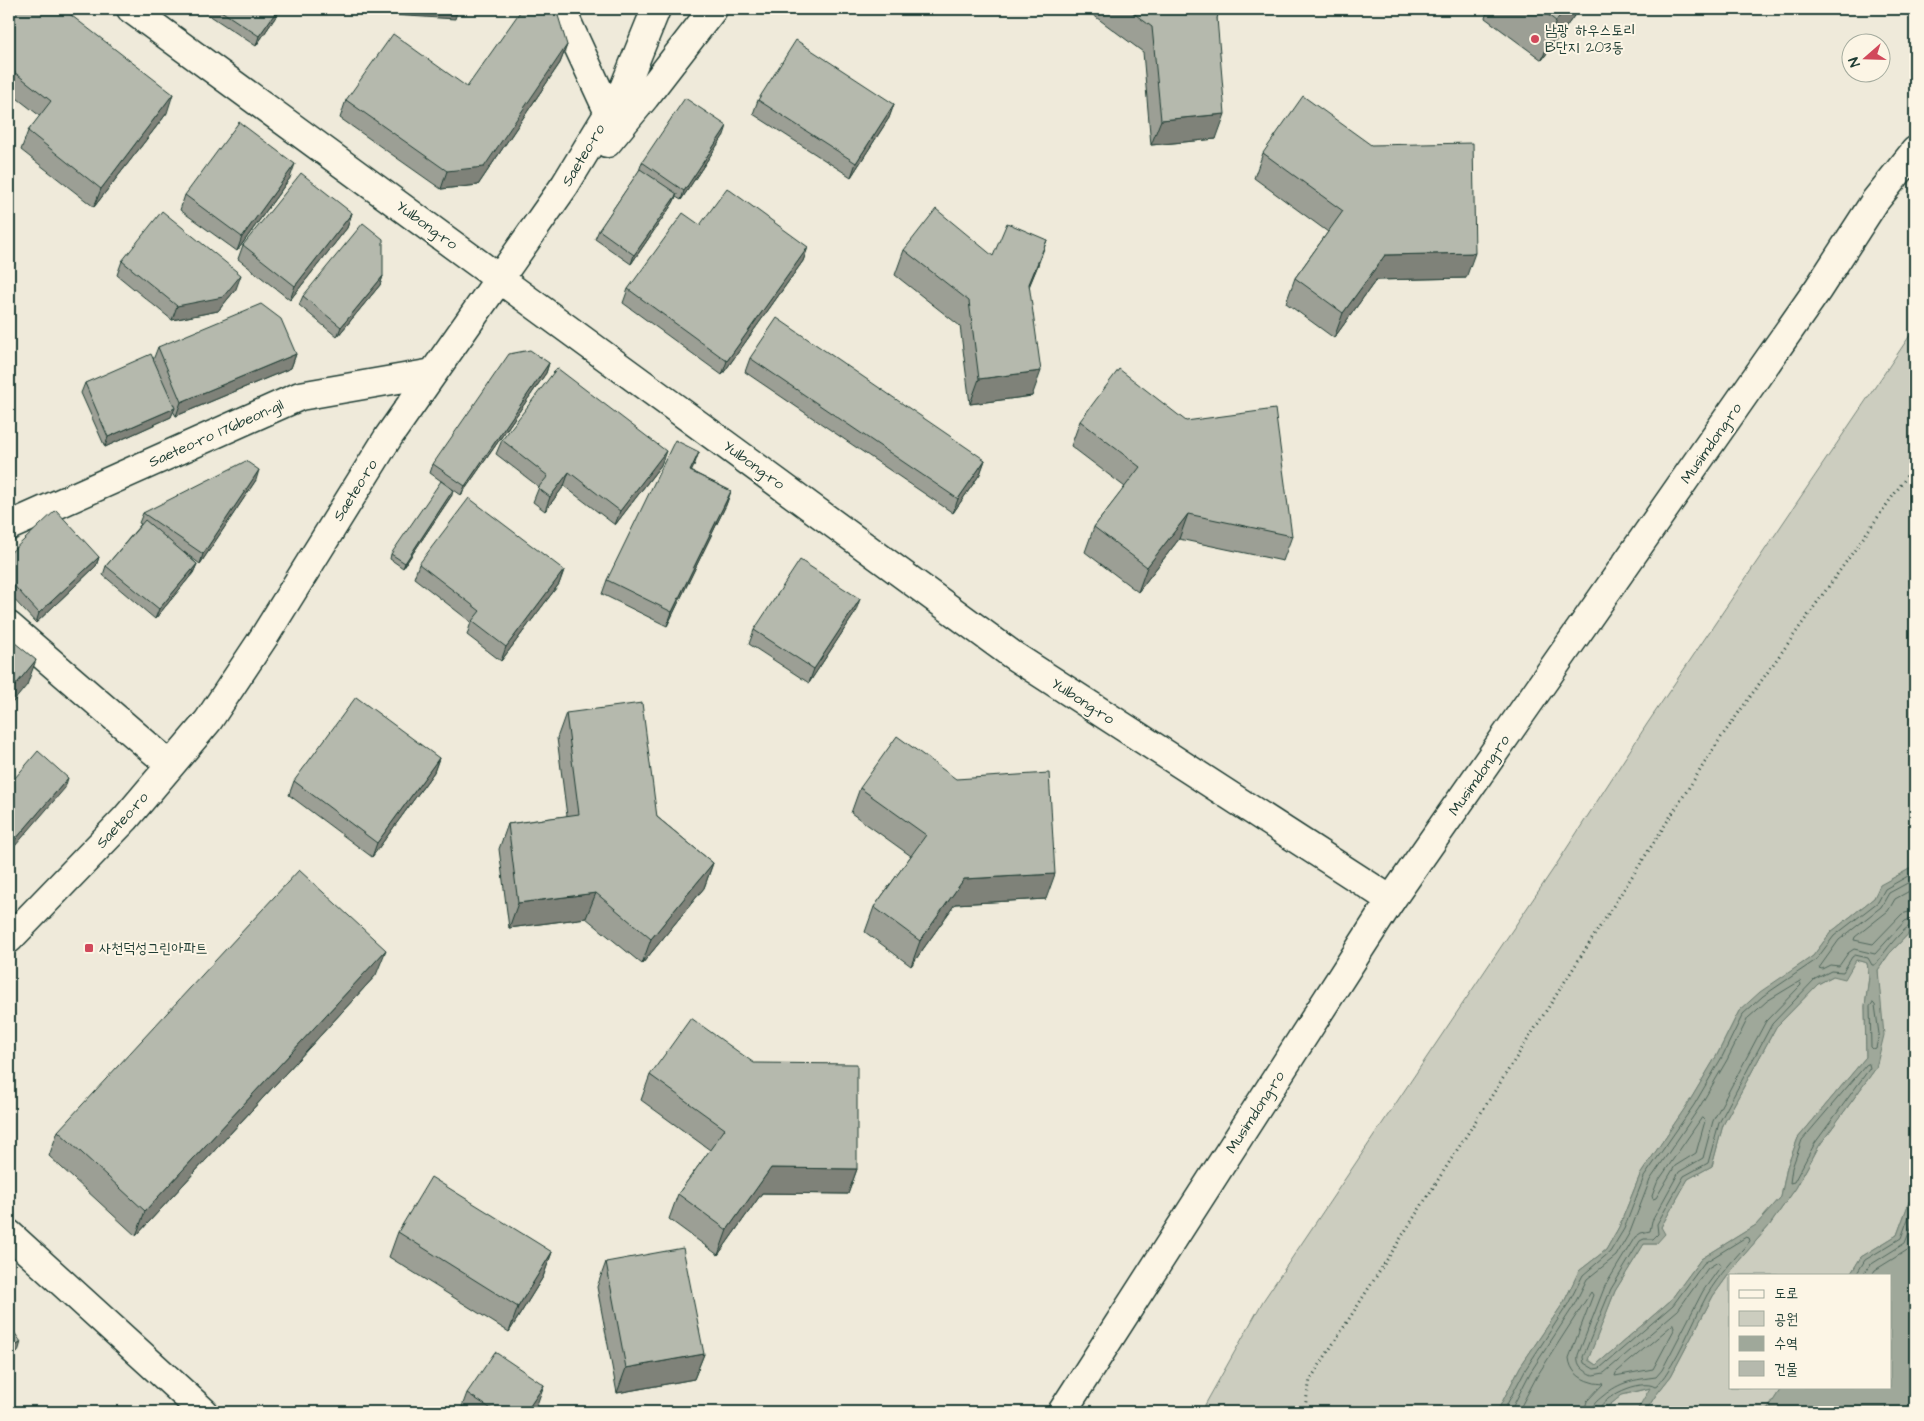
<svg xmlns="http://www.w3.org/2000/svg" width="1924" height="1421" font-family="'Architects Daughter','Poor Story',sans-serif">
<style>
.green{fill:#cccdbf;stroke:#76857a}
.water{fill:#9fa89a;stroke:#6c7d71;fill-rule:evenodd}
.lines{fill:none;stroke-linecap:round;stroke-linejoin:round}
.shore{stroke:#52685d;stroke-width:1}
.minor-casing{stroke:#1f3d34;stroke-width:31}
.major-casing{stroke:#1f3d34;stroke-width:31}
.path{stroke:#1f3d34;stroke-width:3;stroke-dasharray:1 4;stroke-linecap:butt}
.minor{stroke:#fcf5e5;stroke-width:28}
.major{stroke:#fcf5e5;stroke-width:28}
.wall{fill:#9c9f95;stroke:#1f3d34}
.shaded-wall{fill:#7f8279;stroke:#1f3d34}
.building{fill:#b5b9ad;stroke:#1f3d34}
.poi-dot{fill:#d1495b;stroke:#fcf5e5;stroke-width:2}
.labels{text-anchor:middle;stroke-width:4;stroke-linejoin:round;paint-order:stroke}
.poi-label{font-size:15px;fill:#1f3d34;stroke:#fcf5e5;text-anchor:start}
.street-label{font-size:15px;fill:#1f3d34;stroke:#fcf5e5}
</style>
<rect width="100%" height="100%" fill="#efeada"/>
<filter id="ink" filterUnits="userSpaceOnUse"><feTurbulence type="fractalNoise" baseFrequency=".02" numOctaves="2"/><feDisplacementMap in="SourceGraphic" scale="10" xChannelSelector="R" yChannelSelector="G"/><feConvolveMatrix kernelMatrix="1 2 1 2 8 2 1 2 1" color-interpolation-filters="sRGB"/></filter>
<g filter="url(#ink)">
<path class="green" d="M1915 328V866L1881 885 1874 898 1831 932 1813 956 1739 1011 1717 1055 1689 1102 1640 1175 1619 1227 1606 1250 1579 1271 1564 1302 1520 1367 1497 1412H1201L1263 1301 1556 865 1647 724Z
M1915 927V1186L1897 1235 1861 1257 1850 1275H1730V1387H1782L1766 1412H1645L1656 1395 1671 1376 1713 1296 1737 1263 1769 1226 1796 1188 1819 1146 1876 1068 1879 996 1878 970 1889 954Z
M1856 960 1867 963 1869 977 1865 1006 1866 1057 1798 1138 1787 1167 1781 1197 1756 1225 1701 1259 1670 1301 1596 1365 1588 1359 1615 1291 1644 1244H1656L1661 1227 1688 1179 1712 1166 1723 1125 1776 1027 1818 984 1833 976Z
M1651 1388 1636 1412H1601L1622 1395Z"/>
<path class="water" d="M1915 866V927L1889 954 1878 970 1884 1035 1876 1068 1819 1146 1796 1188 1769 1226 1737 1263 1713 1296 1671 1376 1656 1395 1645 1412H1636L1650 1388 1622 1395 1601 1412H1497L1520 1367 1564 1302 1579 1271 1606 1250 1619 1227 1640 1175 1689 1102 1717 1055 1739 1011 1760 992 1813 956 1831 932 1874 898 1880 885ZM1856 960 1867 963 1869 977 1865 1006 1866 1057 1798 1138 1787 1167 1781 1197 1756 1225 1701 1259 1670 1301 1596 1365 1588 1360 1615 1291 1644 1244H1656L1665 1234 1661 1227 1688 1179 1712 1166 1723 1125 1776 1027 1818 984 1833 976 1845 979Z
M1915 1186V1412H1766L1782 1387H1890V1275H1850L1861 1257 1897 1235Z"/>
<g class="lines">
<path class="shore" d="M1915 879 1889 893 1881 907 1839 940 1819 968 1822 969 1830 965 1839 966 1848 953 1854 949 1875 954 1905 921 1915 917
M1915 888 1895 899 1888 911 1855 937 1854 940 1873 944 1902 914 1915 910
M1873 1003 1875 1005 1879 1034 1876 1048 1873 1049 1871 1047 1870 1007Z
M1869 1064 1870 1068 1815 1143 1794 1182 1790 1183 1792 1168 1802 1140 1866 1065Z
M1702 1118 1705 1121 1696 1153 1675 1166 1656 1198 1653 1199 1652 1196 1657 1183Z
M1856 1275 1865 1260 1901 1238 1915 1200
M1863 1275 1870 1265 1905 1243 1915 1218
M1872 1275 1875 1270 1909 1249 1915 1239
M1674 1324 1675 1328 1653 1369 1615 1376 1616 1373Z
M1503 1412 1525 1370 1568 1304 1583 1275 1610 1252 1624 1229 1644 1177 1694 1105 1722 1057 1743 1014 1763 996 1816 960 1834 936 1878 902 1885 889 1915 872
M1510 1412 1530 1373 1573 1307 1587 1279 1616 1256 1630 1232 1650 1180 1699 1108 1727 1060 1748 1018 1767 1001 1800 981 1801 985 1766 1021 1713 1121 1703 1158 1679 1172 1652 1221 1650 1231 1641 1233 1635 1237 1605 1286 1578 1355C1576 1366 1584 1371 1593 1375L1604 1373 1678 1310 1708 1268 1718 1262 1721 1266 1703 1291 1662 1370 1656 1377C1634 1380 1621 1381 1603 1396 1597 1401 1592 1404 1592 1412
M1518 1412 1537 1376 1591 1292 1593 1295 1569 1358C1570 1370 1579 1379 1591 1382 1596 1384 1599 1383 1603 1384L1587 1401 1584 1412
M1598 1412C1600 1397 1642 1378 1655 1387L1657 1386C1679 1359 1691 1325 1707 1295 1719 1275 1735 1258 1750 1241L1749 1238 1746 1237 1704 1263 1673 1305 1600 1368 1594 1369 1584 1363 1583 1357 1611 1289 1640 1241 1644 1239H1653L1658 1234 1657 1224 1684 1176 1708 1163 1719 1123 1772 1024 1815 979 1831 971 1843 972 1852 957 1855 955 1868 958 1872 965H1875C1883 955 1903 925 1915 924"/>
<defs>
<path id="minor" d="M131 9 1014 656 1391 900
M561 9 609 113
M607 143 645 97 713 9
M9 526 300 396 433 373
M9 626 170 765
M9 939 126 818 208 721 264 637 389 436 565 185 624 88 656 9
M9 1234 204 1412"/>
<path id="major" d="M1062 1412 1391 900 1818 289 1875 201 1915 151"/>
</defs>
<use href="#minor" class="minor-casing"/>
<use href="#major" class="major-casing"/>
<path class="path" d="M1304 1412 1310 1380 1720 739 1905 479 1915 460"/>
<use href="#minor" class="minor"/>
<use href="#major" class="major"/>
</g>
<path class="wall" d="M204 9H281L256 46 203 11Z
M1085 9H1220L1217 18 1216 139 1151 145 1143 52Z
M1488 9H1579L1542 60 1485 18Z
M9 10 167 113 94 207 21 150 28 131 40 116 9 92Z
M567 45 560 63 478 185 441 189 340 118 346 100 467 87Z
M758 100 894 104 889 118 851 177 753 114Z
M724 135 681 200 676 197 673 203 631 264 595 239 599 230 639 171 642 162Z
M1263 153 1466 278 1376 280 1334 338 1286 303 1295 278 1328 232 1254 178Z
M290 178 237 251 180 210 185 195Z
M352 213 347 228 290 300 238 259 243 245Z
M700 225 808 247 803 261 722 375 623 303 628 289Z
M904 250 1038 265 1029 286 1032 396 970 404 960 326 895 275Z
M122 261 236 289 218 311 172 320 117 275Z
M383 276 380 285 337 337 299 305 303 296Z
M158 347 296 354 291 368 176 416 173 411 171 417 105 447 81 393 85 383 153 360Z
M750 358 985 460 980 474 953 513 745 372Z
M549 363 546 373 461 495 430 473 433 464Z
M1080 421 1292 536 1283 561 1179 539 1138 592 1085 552 1094 527 1125 487 1071 446Z
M502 440 661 465 615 525 564 486 545 511 533 502 539 487 496 454Z
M699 452 691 471 731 491 726 505 667 626 602 594 607 580Z
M256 480 200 564 184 552 197 564 193 573 155 619 103 575 106 566 141 524 139 523 143 513Z
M452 495 403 568 390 559 391 554Z
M9 554 99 557 96 566 36 623 9 594Z
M419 564 564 570 559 584 501 661 467 635 471 622 414 578Z
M855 613 809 683 749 644 754 630Z
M566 713 657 817 713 863 704 888 642 964 586 918 509 928 499 849 508 824 567 816 557 738Z
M439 758 434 772 372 857 289 795 294 781Z
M860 788 1046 899 955 904 911 966 865 932 874 907 911 856 851 813Z
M376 975 136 1236 49 1156 58 1131Z
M650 1075 857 1169 848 1194 762 1193 718 1255 669 1219 678 1194 710 1150 641 1100Z
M398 1232 552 1252 543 1277 509 1332 389 1257Z
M606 1262 704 1354 694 1379 617 1393 597 1287Z
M544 1385 533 1412H460L467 1393Z"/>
<path class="shaded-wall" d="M278 9H281L256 46 259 36Z
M394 9H458L455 19 392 15Z
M1565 9H1579L1542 60 1556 21Z
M567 45 560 63 478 185 441 189 447 171Z
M173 94 167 113 94 207 101 189Z
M894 104 889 118 851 177 856 163Z
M1225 114 1216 139 1151 145 1161 120Z
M727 126 724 135 681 200 684 191Z
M295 164 290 178 237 251 242 237Z
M677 194 673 203 631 264 634 255Z
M352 213 347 228 290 300 295 286Z
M1047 240 1038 265 1020 309 1029 284Z
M808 247 803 261 722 375 727 361Z
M1475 253 1466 278 1376 280 1334 338 1343 313 1385 255Z
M241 275 236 289 218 311 172 320 177 306Z
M383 276 380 285 337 337 341 327Z
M296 354 291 368 176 416 181 402Z
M549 363 546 373 461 495 465 486Z
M1041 371 1032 396 970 404 979 379Z
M175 408 171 417 105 447 108 437Z
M666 451 661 465 615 525 620 511Z
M699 452 694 466 685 485 690 471Z
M985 460 980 474 953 513 958 499Z
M259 470 256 480 200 564 203 554Z
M569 472 564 486 545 511 550 497Z
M453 490 452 495 403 568 405 563Z
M731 491 726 505 667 626 672 612Z
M14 497 10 506 9 507V499Z
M1188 514 1179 539 1138 592 1147 567Z
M99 557 96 566 36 623 39 613Z
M197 564 193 573 155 619 159 609Z
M564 570 559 584 501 661 506 647Z
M860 599 855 613 809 683 814 669Z
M36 660 27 685 9 707V693Z
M439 758 434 772 372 857 377 843Z
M68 778 65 788 9 853V847Z
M713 863 704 888 642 964 651 939Z
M1055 874 1046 899 955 904 911 966 920 941 964 879Z
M596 893 586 918 509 928 518 903Z
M386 950 376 975 136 1236 145 1211Z
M771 1168 857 1169 848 1194 762 1193 718 1255 727 1230Z
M552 1252 543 1277 509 1332 518 1307Z
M21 1342 18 1352 9 1358V1351Z
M704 1354 694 1379 617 1393 626 1368Z
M544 1385 535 1410 533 1412H526Z"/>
<path class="building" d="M9 9H63L173 94 101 189 28 131 51 101 9 68Z
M218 9H278L259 36Z
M522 9H556L567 45 484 167 447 171 346 100 393 34 467 87Z
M1128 9H1220L1217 18 1225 114 1161 120 1152 27Z
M1540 9H1565L1556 21Z
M796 40 894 104 856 163 758 100Z
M1303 96 1371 145 1473 143 1475 253 1385 255 1343 313 1295 278 1343 211 1263 153Z
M685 98 727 126 684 191 642 162Z
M239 122 295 164 242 237 185 195Z
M640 169 677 194 634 255 599 230Z
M301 173 352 213 295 286 243 245Z
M727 188 808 247 727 361 628 289 683 213 700 225Z
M936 209 993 256 1007 223 1047 240 1029 284 1041 371 979 379 969 301 904 250Z
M162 211 241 275 223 297 177 306 122 261Z
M363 223 383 239V276L341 327 303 296Z
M261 304 281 319 296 354 181 402 158 347Z
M777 318 985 460 958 499 750 358Z
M530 350 549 363 465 486 433 464 509 354Z
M151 354 175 408 108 437 85 383Z
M557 368 666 451 620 511 569 472 550 497 538 488 548 476 502 440Z
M1119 369 1186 421 1275 409 1292 536 1188 514 1147 567 1094 527 1140 467 1080 421Z
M675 440 699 452 690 471 731 491 672 612 607 580Z
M246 461 259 470 203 554 143 513Z
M441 481 453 490 405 563 391 554Z
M9 486 14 497 9 499Z
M469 498 564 570 506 647 472 621 480 611 419 564Z
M56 510 99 557 39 613 9 580V554Z
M145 520 197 564 159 609 106 566Z
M800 560 860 599 814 669 754 630Z
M9 638 36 660 9 693Z
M356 697 439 758 377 843 294 781Z
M642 703 657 817 713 863 651 939 596 893 518 903 508 824 579 814 566 713Z
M897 736 956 779 1049 773 1055 874 964 879 920 941 874 907 926 835 860 788Z
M38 751 68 778 9 847V785Z
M299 870 386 950 145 1211 58 1131Z
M691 1018 754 1063 857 1064V1169L771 1168 727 1230 678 1194 725 1129 650 1075Z
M431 1177 552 1252 518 1307 398 1232Z
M683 1248 704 1354 626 1368 606 1262Z
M9 1325 21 1342 9 1351Z
M495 1352 544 1385 526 1412H527H496L467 1393Z"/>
</g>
<g class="poi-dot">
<circle cx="1535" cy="39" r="5"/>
<rect x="84" y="943" width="10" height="10" rx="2.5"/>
</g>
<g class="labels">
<g class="poi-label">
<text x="1545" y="35">남광 하우스토리<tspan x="1545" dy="17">B단지 203동</tspan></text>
<text x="99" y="953">사천덕성그린아파트</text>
</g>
<g class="street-label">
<text transform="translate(583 155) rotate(-59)" y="5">Saeteo-ro</text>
<text transform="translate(427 225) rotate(36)" y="5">Yulbong-ro</text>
<text transform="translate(216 433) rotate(-24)" y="5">Saeteo-ro 176beon-gil</text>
<text transform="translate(1711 443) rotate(-55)" y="5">Musimdong-ro</text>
<text transform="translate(754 465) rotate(36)" y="5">Yulbong-ro</text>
<text transform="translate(355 490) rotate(-58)" y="5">Saeteo-ro</text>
<text transform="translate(1083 701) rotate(33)" y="5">Yulbong-ro</text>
<text transform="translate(1479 775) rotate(-55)" y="5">Musimdong-ro</text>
<text transform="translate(122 820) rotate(-48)" y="5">Saeteo-ro</text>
<text transform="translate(1255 1112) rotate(-57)" y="5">Musimdong-ro</text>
</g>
</g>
<rect width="1924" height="1421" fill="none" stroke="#fcf5e5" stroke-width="30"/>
<rect x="15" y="15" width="1894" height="1391" fill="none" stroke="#1f3d34" stroke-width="2" filter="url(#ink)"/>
<rect x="1729" y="1274" width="162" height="115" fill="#fcf5e5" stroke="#a4ab9e"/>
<rect x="1739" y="1290" width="25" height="8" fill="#fcf5e5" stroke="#a4ab9e"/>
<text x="1774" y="1298" font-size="15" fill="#1f3d34">도로</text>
<rect x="1739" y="1311" width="25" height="15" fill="#cccdbf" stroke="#a4ab9e"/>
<text x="1774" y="1324" font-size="15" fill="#1f3d34">공원</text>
<rect x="1739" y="1336" width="25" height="15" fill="#9fa89a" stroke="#a4ab9e"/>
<text x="1774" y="1348" font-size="15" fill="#1f3d34">수역</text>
<rect x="1739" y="1361" width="25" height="15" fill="#b5b9ad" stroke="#a4ab9e"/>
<text x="1774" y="1374" font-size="15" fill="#1f3d34">건물</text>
<g transform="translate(1866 58) rotate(250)"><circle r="24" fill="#fcf5e5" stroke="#a4ab9e"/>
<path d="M0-4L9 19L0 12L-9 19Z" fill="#d1495b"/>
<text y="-8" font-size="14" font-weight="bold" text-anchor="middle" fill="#1f3d34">N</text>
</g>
</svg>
